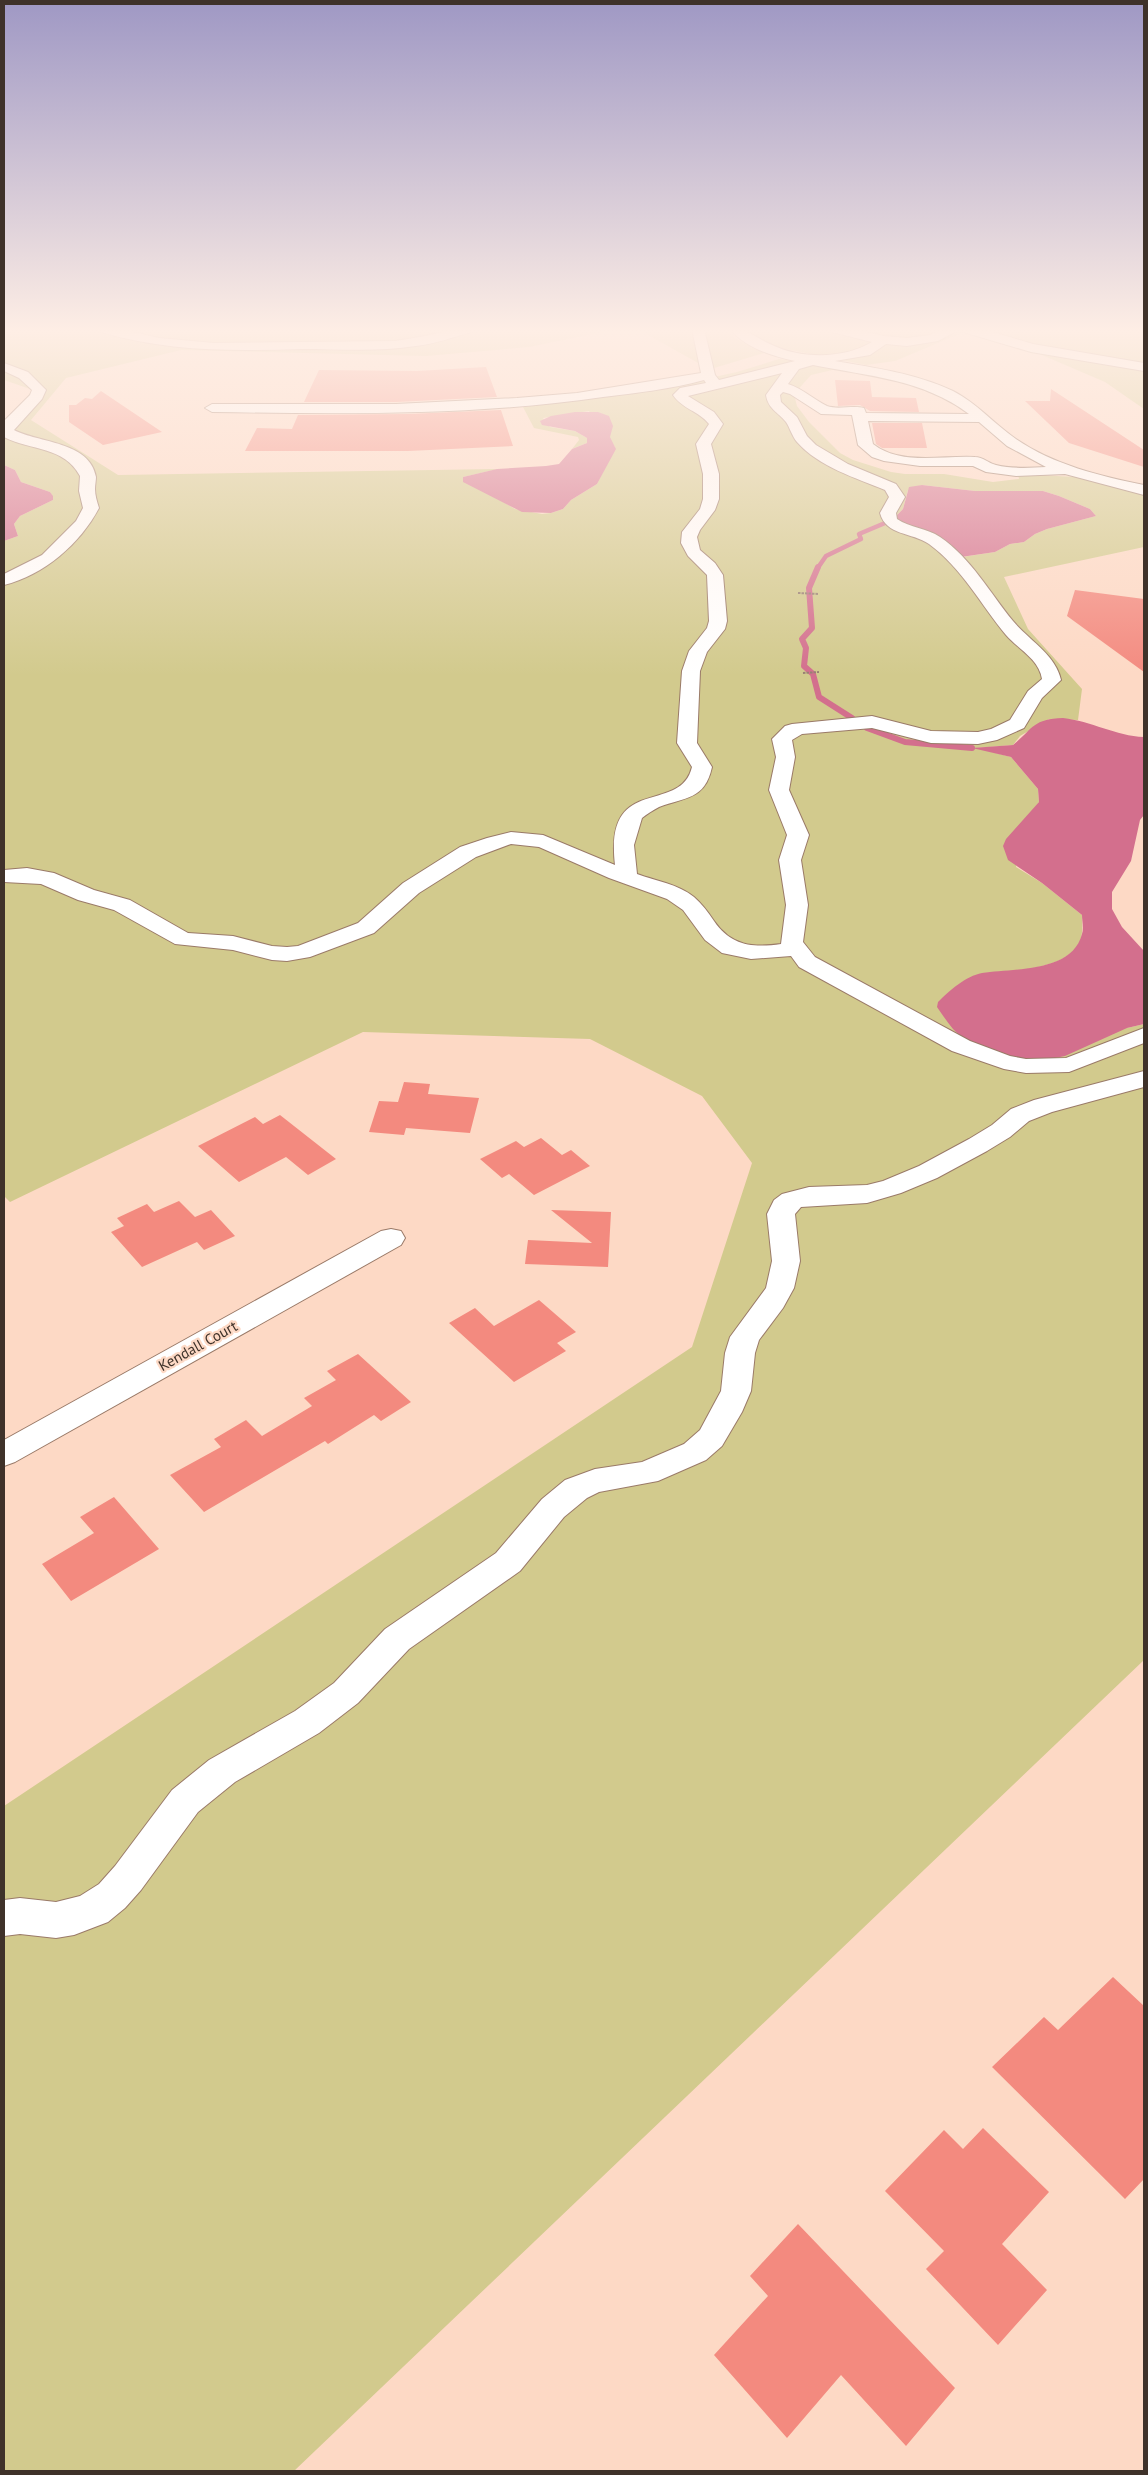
<svg xmlns="http://www.w3.org/2000/svg" width="1148" height="2475" font-family="'PT Sans',sans-serif">
<style>
.green{fill:#d2ca8d;fill-rule:evenodd}
.water{fill:#d36f8d}
.lines{fill:none;stroke-linecap:round;stroke-linejoin:round}
.stream-far1{stroke:#d36f8d;stroke-width:4.5}
.stream{stroke:#d36f8d;stroke-width:6}
.building{fill:#f38a7f}
.minor-casing{stroke:#9a7a68;stroke-width:2}
.path{stroke:#988073;stroke-width:2;stroke-dasharray:2.5 1;stroke-linecap:butt}
.minor{fill:#fff;fill-rule:evenodd}
.labels{text-anchor:middle;stroke-width:4.5;stroke-linejoin:round;paint-order:stroke}
.street-label{font-size:15px;fill:#3f322a;stroke:#fdd9c5}
</style>
<rect width="100%" height="100%" fill="#fdd9c5"/>
<path class="green" d="M4 329H617L529 347 426 356 181 350 66 378 31 420 118 475 498 469 463 477 515 509 542 514 551 513 563 509 571 500 597 484 615 447 589 411 543 418 550 427 575 431 587 438V443L572 449 579 440 578 437 534 428 523 407 673 386 737 372 779 359 841 368 811 375 794 394 797 406 809 422 840 453 853 460 891 472 905 474H944L993 482 1019 479 1018 474 1076 477 1144 495V547L1004 577 1028 629 1082 689 1078 720 1049 719 1020 736 1013 745 977 748 1011 757 1038 789 1039 802 1033 811 1016 867 1042 883 1082 915C1082 926 1084 939 1076 948 1059 970 1006 972 981 973L1127 1028 1144 1024V1660L294 2471H4V1806L692 1347 752 1163 702 1096 590 1039 363 1032 10 1202 4 1196V541L18 536 14 524 20 516 53 500V497L50 492 21 482 15 470 4 465V423L33 390 4 380ZM922 485 975 491H1043L1059 496 1090 509 1096 516 1047 529 1035 534 1024 542 1010 544 995 552 962 557 896 516 903 509 908 490Z
M623 329H725L735 338 764 353 704 371 700 364 641 331Z
M746 329H1144V409L1105 382 1042 355 964 332 895 361 866 365 781 348 755 337Z"/>
<path class="water" d="M575 412H598L609 416 613 426 610 437 616 449 597 484 571 500 563 509 551 513 522 512 463 482V477L497 469 546 466 559 464 572 449 587 443V438L575 431 542 425 540 421 551 416Z
M4 465 15 470 21 482 50 492 53 496V500L20 516 14 524 18 536 4 541Z
M922 485 975 491H1043L1059 496 1090 509 1096 516 1047 529 1035 534 1024 542 1010 544 995 552 961 557 896 520V516L903 509 909 487Z
M1063 718C1091 721 1116 736 1144 737V815L1140 820 1131 861 1112 892V909L1122 927 1144 951V1024L1127 1028 1065 1056C1032 1065 977 1054 953 1029 947 1022 942 1014 937 1007L938 1002C949 991 966 976 982 973 1013 968 1072 973 1082 934 1084 928 1082 921 1082 915L1042 883 1008 860 1003 846 1006 839 1039 802 1038 789 1011 757 972 748 1013 745C1033 729 1032 719 1063 718Z"/>
<g class="lines">
<path class="stream-far1" d="M817 569 826 556 861 539 859 534 885 523"/>
<path class="stream" d="M818 567 809 588 812 628 802 639 806 648 804 666 813 674 819 697 852 718
M867 728 905 742 972 748"/>
</g>
<path class="building" d="M486 367 497 397 396 402H304L319 370 417 371Z
M835 380 870 381 872 397 916 398 919 412 870 411 860 405 838 406Z
M1051 389 1144 450V467L1069 443 1025 401H1050Z
M101 391 162 432 103 445 69 422V405H76L85 398 92 399Z
M501 410 513 446 408 451H245L257 428 292 429 298 415 408 414Z
M872 423H922L927 448H882L876 444Z
M1075 590 1144 599V672L1067 616Z
M404 1082 430 1084 428 1094 479 1098 470 1133 406 1128 404 1135 369 1132 379 1101 398 1102Z
M280 1115 336 1159 308 1175 286 1157 239 1182 198 1146 255 1117 263 1124Z
M541 1138 562 1155 571 1150 590 1166 534 1195 509 1174 502 1178 480 1159 516 1141 524 1147Z
M179 1201 195 1217 211 1210 235 1236 204 1250 197 1242 142 1267 111 1232 124 1226 117 1218 147 1204 154 1212Z
M551 1210 611 1212 608 1267 525 1264 528 1240 592 1243Z
M539 1300 576 1332 557 1343 566 1351 514 1382 449 1323 475 1308 494 1326Z
M358 1354 411 1402 381 1421 374 1415 328 1444 325 1441 204 1512 170 1475 221 1447 214 1439 246 1420 262 1436 312 1406 304 1398 336 1380 327 1371Z
M114 1497 159 1549 71 1601 42 1564 94 1533 80 1517Z
M1113 1977 1144 2006V2179L1125 2199 992 2067 1044 2017 1058 2030Z
M983 2128 1049 2192 1002 2244 1047 2290 998 2345 926 2269 944 2251 885 2191 944 2130 963 2149Z
M798 2224 955 2388 906 2446 841 2375 787 2438 714 2355 768 2296 750 2276Z"/>
<g class="lines">
<defs>
<path id="minor" d="M100 329H120L159 338 214 343 395 341C422 338 447 329 473 329L472 332C453 337 435 344 416 346 378 352 340 349 302 349 233 351 168 352 101 332Z
M692 329H704L715 375 719 380 795 361C773 356 745 348 730 329 749 329 754 337 772 345 801 359 844 359 872 342L832 332 831 329H854L884 336 907 338 930 335 942 329H960L938 341 907 346 886 344 870 355 835 361C875 368 915 373 953 391 977 403 994 424 1016 439 1054 465 1100 476 1144 485V495L1065 474 1016 476 986 472 973 466H920L884 461 872 457 858 445 852 415 821 414 790 394 783 392 780 395 781 402 797 417 807 436 816 445 848 464 896 484 905 497 896 513 897 519C910 528 927 528 940 537 971 558 990 593 1013 621 1029 640 1056 655 1061 680L1042 698 1024 728 997 740 978 744 931 743 872 728 802 734 792 740 795 757 789 790 809 835 801 860 808 905 803 942 815 957 970 1041 1010 1056 1026 1059 1066 1058 1144 1028V1043L1069 1072 1026 1073 1004 1069 952 1051 799 967 791 956 751 959 722 953 705 940 683 910 667 899 609 878 539 847 511 844 476 857 419 893 374 933 310 957 287 961 272 960 233 950 175 944 114 910 78 900 41 884 4 882V870L27 868 54 873 94 890 130 900 188 933 233 936 272 946 287 947 298 946 358 923 403 883 460 847 487 838 511 832 543 835 615 865C604 772 680 816 692 767L677 743 682 671 689 651 707 628 709 621 707 575 688 556 681 543 682 532 700 509 703 499V474L696 444 709 424C699 411 682 409 673 395L680 388 706 383 704 380C671 389 636 393 603 397 473 416 342 414 212 412L205 408 212 404H396L517 398 577 393 701 373ZM813 365C867 376 923 379 969 414L866 413 864 408C853 405 838 410 827 406 813 399 803 389 788 384L799 369ZM782 373 766 395C768 409 778 412 786 422 790 428 792 436 797 442 819 467 856 478 885 490L889 497 880 513C886 536 912 532 929 544 962 568 981 605 1006 635 1018 649 1039 659 1042 679L1028 691 1010 720 991 729 978 732 931 731 872 716 792 724 785 726 772 739 776 757 769 790 787 835 779 860 786 905 781 944C753 948 731 946 714 921 708 912 702 904 694 897 678 884 656 881 637 874L634 845 642 818C647 814 653 810 659 807 685 797 705 800 712 767L697 743 700 671 707 652 725 629 727 621 723 575 715 563 700 550 697 537 700 530 715 510 719 499V474L711 444 723 424 714 412 688 396ZM868 421 979 422 1007 446 1046 467C1030 468 1012 469 996 465 988 463 983 457 975 457 942 455 901 466 873 444Z
M962 329H982L1033 344 1144 363V371L1031 352 963 332Z
M4 363 28 372 46 390 42 399 14 430C38 443 90 441 96 477 96 480 95 485 95 489 95 495 97 502 99 508 80 544 44 575 4 585V574L42 555 76 521 83 508 79 491 80 476C64 446 31 451 4 437V421L30 395 32 390 19 378 4 371Z
M1144 1071V1087L1052 1112 1029 1121 1010 1137 987 1151 937 1178 901 1193 867 1203 801 1207 795 1214 800 1261 794 1288 783 1308 759 1340 755 1353 751 1391 742 1412 722 1446 706 1460 658 1481 599 1492 587 1498 564 1517 520 1571 409 1649 358 1703 319 1733 235 1782 198 1812 141 1890 125 1908 108 1922 74 1935 56 1938 20 1934 4 1936V1900L20 1898 56 1902 80 1896 99 1884 115 1866 172 1790 209 1760 295 1711 334 1683 385 1629 496 1553 542 1499 565 1480 595 1469 642 1462 684 1444 700 1430 721 1391 725 1353 730 1337 766 1288 772 1261 767 1214 774 1200 782 1194 809 1187 867 1185 883 1181 919 1166 969 1139 992 1125 1011 1109 1034 1100Z
M391 1229 401 1231 405 1238 401 1245 15 1462 4 1466V1440L381 1231Z"/>
</defs>
<use href="#minor" class="minor-casing"/>
<path class="path" d="M798 593 819 594
M803 673 819 672"/>
<use href="#minor" class="minor"/>
</g>
<linearGradient id="sky" x2="0" y2="1"><stop stop-color="#9f98c4"/><stop offset="0.49" stop-color="#feeee5"/><stop offset="1" stop-color="#feeee5" stop-opacity="0"/></linearGradient>
<rect width="1148" height="676" fill="url(#sky)"/>
<g class="labels">
<g class="street-label">
<text transform="translate(198 1346) rotate(-29)" y="5">Kendall Court</text>
</g>
</g>
<rect width="1148" height="2475" fill="none" stroke="#3f322a" stroke-width="10"/>
</svg>
